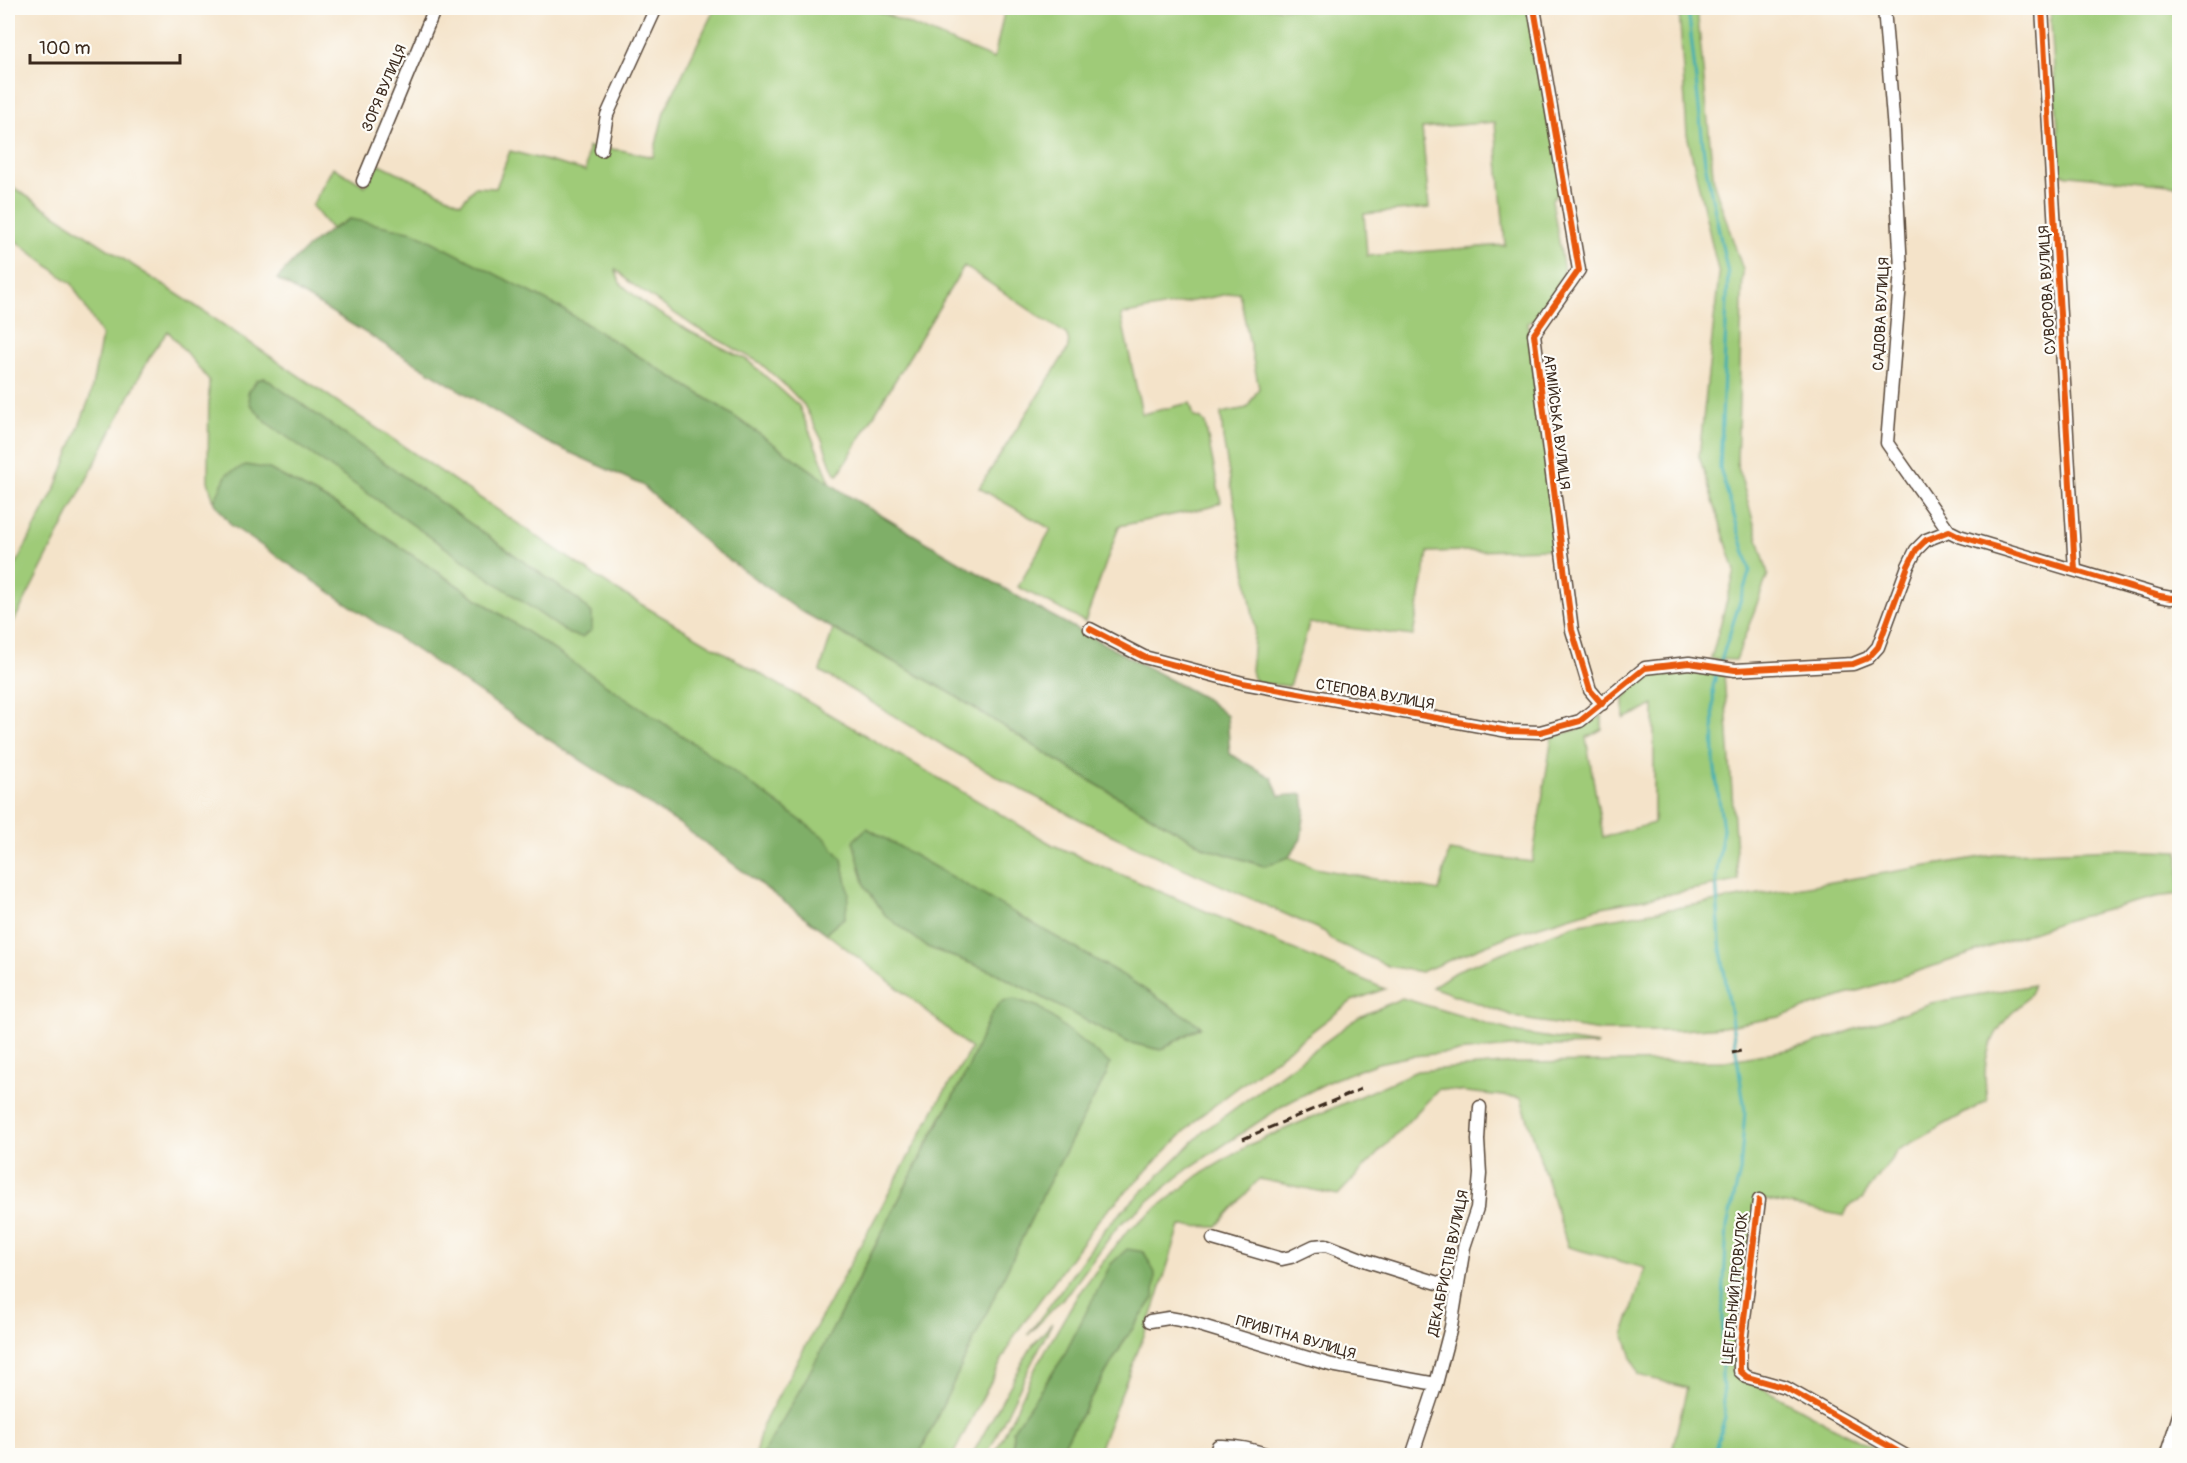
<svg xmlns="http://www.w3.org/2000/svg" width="2187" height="1463" font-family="Pangolin,sans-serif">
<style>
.green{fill:#9fcb78;stroke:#6d7a4b;stroke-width:1.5;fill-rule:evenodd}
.forest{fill:#7faf68;stroke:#5d6c43;stroke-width:1.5}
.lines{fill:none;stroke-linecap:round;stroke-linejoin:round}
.stream{stroke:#3badb4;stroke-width:3}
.minor-casing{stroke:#574638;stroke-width:15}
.minor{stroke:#fff;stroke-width:12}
.rail{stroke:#3b2a1e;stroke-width:3;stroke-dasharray:9 4.5;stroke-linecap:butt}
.cycleway-casing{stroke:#fdfcf7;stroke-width:10}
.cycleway{stroke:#e8590c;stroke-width:6}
.labels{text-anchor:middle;stroke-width:4.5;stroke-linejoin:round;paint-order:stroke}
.street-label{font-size:15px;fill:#3b2a1e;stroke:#fdfcf7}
</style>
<rect width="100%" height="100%" fill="#fdfcf7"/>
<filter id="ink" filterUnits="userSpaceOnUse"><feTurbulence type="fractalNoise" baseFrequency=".0167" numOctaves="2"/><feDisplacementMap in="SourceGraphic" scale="12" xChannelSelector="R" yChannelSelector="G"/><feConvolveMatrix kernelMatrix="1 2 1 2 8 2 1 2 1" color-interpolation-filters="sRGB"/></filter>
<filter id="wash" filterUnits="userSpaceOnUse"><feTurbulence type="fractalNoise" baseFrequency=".008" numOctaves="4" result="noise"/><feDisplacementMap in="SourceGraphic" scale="24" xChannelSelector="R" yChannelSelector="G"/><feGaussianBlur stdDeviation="1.35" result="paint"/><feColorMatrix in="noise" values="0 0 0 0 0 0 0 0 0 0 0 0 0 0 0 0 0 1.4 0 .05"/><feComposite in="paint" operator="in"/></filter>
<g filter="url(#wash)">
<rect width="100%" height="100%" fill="#f4e3c9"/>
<path class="green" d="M715 8H870L994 59 1005 8H1532L1563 188 1552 200 1566 283 1539 317 1528 323 1558 545 1549 549 1428 552 1413 636 1309 623 1303 645 1289 686 1259 683 1253 678 1251 670 1255 628 1223 438 1221 413 1247 408 1259 388 1239 292 1121 315 1142 414 1190 403 1194 417 1200 418 1205 423 1221 502 1211 507 1119 526 1085 622 1018 587 1051 529 979 488 1066 352C1069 345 1070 340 1066 334L964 266 838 475 832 468 823 442 804 405 789 389 759 362 695 327 629 282 615 268 620 283 647 306 691 332 747 360 799 406 831 484 719 406 350 219 331 229 312 206 333 167 365 186 380 164 461 203 475 187 496 188 510 151 586 171 588 147 620 150 653 157 664 112ZM1495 122 1505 245 1367 256 1364 214 1429 208 1422 128Z
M1679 8H1697L1714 184 1743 270 1737 463 1768 574 1736 660 1711 659 1735 571 1699 456 1719 275 1687 134Z
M2050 8H2179V186L2061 174Z
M8 184 197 307 615 589 1053 845 1385 989 1352 1001 1199 1117 1099 1219 1016 1333 953 1455H919L1044 1192 1106 1075 987 1023 969 1067 932 1134 799 1395 762 1455H755L762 1426 939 1101 971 1049 911 998 826 933 845 917 705 751 340 507 269 469 227 474 214 502 208 481 209 380 168 331 151 354 8 633V580L57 485 90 397 102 336 72 284 8 235ZM265 378 578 600 592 613 257 380ZM927 947 1200 1026V1027L1161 1050 1127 1042 994 972Z
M833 629 949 692 1077 773 1206 848 1264 866 1289 857 1315 868 1439 891 1449 851 1532 862 1552 737 1582 728 1602 715V729L1586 738 1603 837 1654 823V705L1624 719V698L1638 682 1651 674 1697 669 1724 674 1738 881 1602 907 1513 934 1421 972 1388 966 1331 940 1325 932C1229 888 1130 847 1036 797 962 759 892 714 820 671Z
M2118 849 2179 851V894L2156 897 2064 921 1967 955 1779 1017 1723 1027 1667 1031H1601L1522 1019 1432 987 1458 970 1574 925 2006 853Z
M2034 985C2029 999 2021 1004 2011 1014 1985 1041 1982 1066 1987 1101L1898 1150 1862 1199 1848 1207 1844 1216 1756 1198 1733 1372 1885 1455H1671L1687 1388 1638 1375 1624 1334 1645 1268 1568 1247 1521 1098 1439 1089 1338 1195 1259 1179 1216 1227 1180 1226 1152 1315 1097 1455H1058L1126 1338 1154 1298 1062 1360 1014 1430 1013 1455 994 1456 1037 1365 1079 1293 1127 1231 1199 1175 1251 1144 1417 1071 1515 1063 1726 1061 1807 1046 1931 1003Z
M1402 998 1518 1033 1598 1045 1511 1047 1412 1056 1378 1063 1332 1080 1284 1105 1189 1168 1118 1226 1070 1291 1028 1335 1108 1225 1204 1131 1359 1017Z
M1052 1323 1031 1364 987 1455H972L1032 1346Z"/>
<path class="forest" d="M350 219 414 232 559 307 719 406 847 495 1032 605 1206 699 1227 716 1230 754 1272 778 1279 796 1303 794 1305 810 1301 839 1289 857 1264 866 1206 848 1077 773 949 692 799 610 712 548 642 485 540 439 277 279C301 252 317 236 350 219Z
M265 378 578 600 592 613V630L582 637 569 634 267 423 250 404 248 393 257 380Z
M246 465 269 469 340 507 705 751 825 838 842 859 849 893 845 917 826 933 678 823 545 737 231 525 214 502 227 474Z
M867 828 1124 976 1201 1026 1161 1050 1127 1042 994 972 927 947 885 915 865 886 853 841Z
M1014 999 1039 1007 1110 1064 1106 1075 1044 1192 919 1455H762C836 1334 893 1203 963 1079 972 1062 988 1012 1001 1002 1004 1000 1011 1000 1014 999Z
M1127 1249 1144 1252 1155 1273 1154 1298 1126 1338 1058 1455H1013V1430L1062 1359 1111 1264Z"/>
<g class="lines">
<path class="stream" d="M1688 8 1705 163 1728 274 1720 468 1750 570 1720 664
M1713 1456 1725 1417 1722 1377 1723 1300 1727 1226 1740 1172 1745 1111 1720 943 1716 877 1723 829 1714 762 1713 686 1718 670"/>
</g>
</g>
<g filter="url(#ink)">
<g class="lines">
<defs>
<path id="minor" d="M1534 8 1579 270 1534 334 1572 630 1590 690 1602 704
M1884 8 1894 131 1901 270 1887 443 1949 531
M2042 8 2075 570
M601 150 607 115 656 8
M363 181 435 8
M1090 629 1144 657 1243 683 1508 731 1540 732 1580 721 1645 668 1689 663 1735 670 1853 664 1868 658 1878 647 1908 566 1916 550 1926 540 1949 531 1959 536 2160 596 2171 598 2180 597
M1759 1200 1740 1350V1371L1747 1377 1786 1388 1906 1456
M1213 1239 1282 1259 1291 1257 1314 1246 1326 1245 1367 1261 1457 1289
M1150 1321 1169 1318 1186 1321 1331 1365 1436 1384
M1215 1456 1218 1446C1237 1445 1255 1450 1272 1456
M1412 1456 1436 1384 1451 1327 1464 1247 1477 1208 1480 1174 1478 1140 1480 1107
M2166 1456 2180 1412"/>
</defs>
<use href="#minor" class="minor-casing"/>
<use href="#minor" class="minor"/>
<path class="rail" d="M1732 1053 1741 1051
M1243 1139 1361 1089"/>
<defs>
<path id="cycleway" d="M1534 8 1579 270 1534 334 1572 630 1590 690 1602 704
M2042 8 2075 570
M1090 629 1144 657 1243 683 1508 731 1540 732 1580 721 1645 668 1689 663 1735 670 1853 664 1868 658 1878 647 1908 566 1916 550 1926 540 1949 531 1959 536 2160 596 2171 598 2180 597
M1759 1200 1740 1350V1371L1747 1377 1786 1388 1906 1456"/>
</defs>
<use href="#cycleway" class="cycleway-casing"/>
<use href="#cycleway" class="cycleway"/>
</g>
</g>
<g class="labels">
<g class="street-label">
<text transform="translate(384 88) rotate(-67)" y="5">ЗОРЯ ВУЛИЦЯ</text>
<text transform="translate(2047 290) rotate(-93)" y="5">СУВОРОВА ВУЛИЦЯ</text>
<text transform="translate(1881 314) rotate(-87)" y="5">САДОВА ВУЛИЦЯ</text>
<text transform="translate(1557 422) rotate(83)" y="5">АРМІЙСЬКА ВУЛИЦЯ</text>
<text transform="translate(1375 694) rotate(10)" y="5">СТЕПОВА ВУЛИЦЯ</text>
<text transform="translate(1448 1263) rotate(-78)" y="5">ДЕКАБРИСТІВ ВУЛИЦЯ</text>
<text transform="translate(1735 1288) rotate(-84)" y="5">ЦЕГЕЛЬНИЙ ПРОВУЛОК</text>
<text transform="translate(1296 1337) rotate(16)" y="5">ПРИВІТНА ВУЛИЦЯ</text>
</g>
</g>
<rect width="2187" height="1463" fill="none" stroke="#fdfcf7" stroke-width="30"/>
<path d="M30 54v9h150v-9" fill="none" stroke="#3b2a1e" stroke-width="3"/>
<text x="39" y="54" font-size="18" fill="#3b2a1e" stroke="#fdfcf7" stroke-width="4.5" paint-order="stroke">100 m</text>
</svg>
